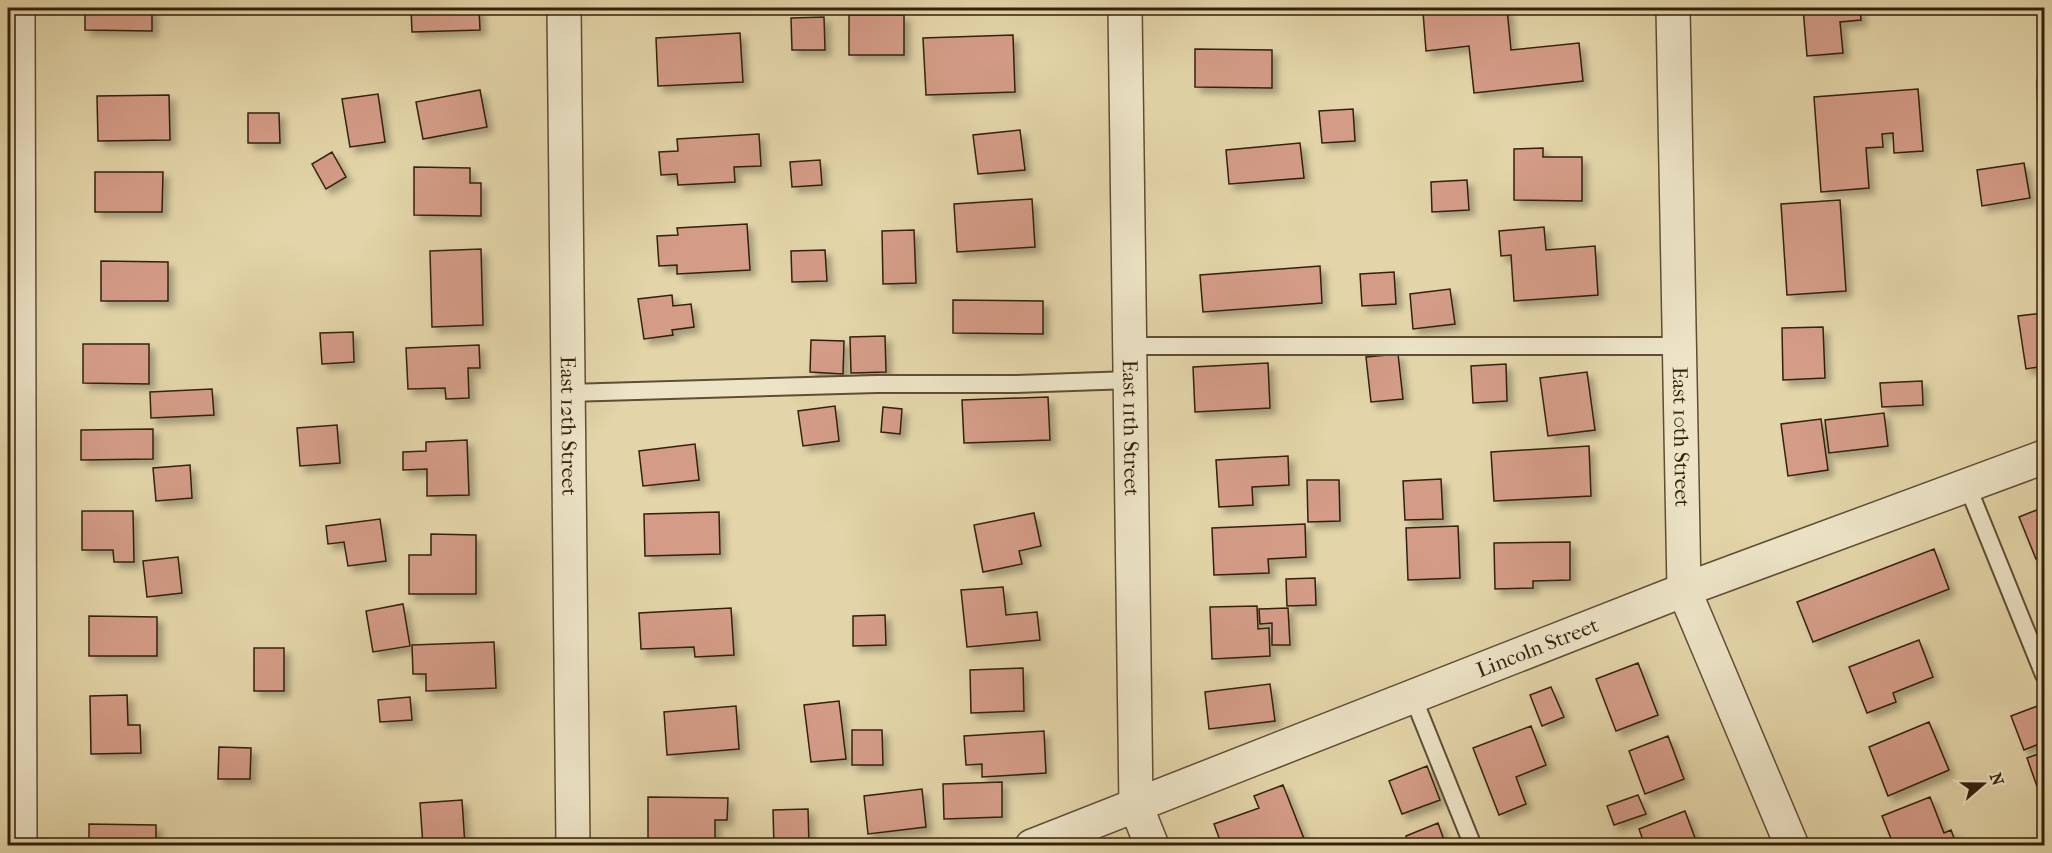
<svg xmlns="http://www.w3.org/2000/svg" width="2052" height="853" font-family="'IM FELL French Canon',serif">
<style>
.building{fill:#d49c87;stroke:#33200d;stroke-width:1.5;filter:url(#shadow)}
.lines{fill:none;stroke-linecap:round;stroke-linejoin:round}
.lane-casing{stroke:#5f4d34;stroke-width:20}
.street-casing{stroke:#5f4d34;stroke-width:36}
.lane{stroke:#ede4c7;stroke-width:16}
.street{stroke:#ede4c7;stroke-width:33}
.labels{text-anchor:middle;stroke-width:5;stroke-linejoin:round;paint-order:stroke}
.street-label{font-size:21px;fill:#33200d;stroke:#ede4c7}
</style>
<defs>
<filter id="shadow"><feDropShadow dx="5.5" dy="5.5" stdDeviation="3" flood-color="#0004"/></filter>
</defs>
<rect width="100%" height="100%" fill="#e3d5a9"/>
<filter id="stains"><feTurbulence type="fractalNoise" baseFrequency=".00333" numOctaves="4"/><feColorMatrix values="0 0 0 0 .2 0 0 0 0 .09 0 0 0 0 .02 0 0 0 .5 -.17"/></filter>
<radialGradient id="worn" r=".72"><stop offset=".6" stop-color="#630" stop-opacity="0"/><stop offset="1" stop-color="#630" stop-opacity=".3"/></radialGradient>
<path class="building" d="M85 8H152V31L85 30Z
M411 8H479L480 30 412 32Z
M1466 8H1507L1511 50 1579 43 1583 81 1474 93 1469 46 1426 51 1423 12Z
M1803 8H1860L1861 20 1840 22 1843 53 1807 56Z
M849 15H904V55H849Z
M824 17 825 50H792L791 18Z
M740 33 743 82 658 86 656 38Z
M1013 35 1015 92 926 95 923 38Z
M1195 49 1272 50V88L1195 87Z
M2044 79V113H2038L2037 80Z
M1918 89 1923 151 1894 153 1893 133 1882 134 1883 147 1866 148 1869 188 1821 192 1814 97Z
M480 90 487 127 423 139 416 102Z
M378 94 385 142 350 147 342 99Z
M169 95 170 140 98 141 97 96Z
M1353 109 1355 141 1322 143 1319 111Z
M248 113H279L280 143H248Z
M1020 130 1025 170 978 174 973 135Z
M759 134 761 166 734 167 735 182 678 185 677 174 661 175 659 152 678 151 677 139Z
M1300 143 1304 178 1229 184 1226 150Z
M1543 148V157H1582V201L1514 200V149Z
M332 152 346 177 326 189 312 164Z
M820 160 822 185 792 187 790 162Z
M2024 163 2030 198 1982 206 1977 170Z
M414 167 470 168V183H481V216L414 215Z
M95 172H163L162 212H95Z
M1467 180 1469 210 1432 212 1431 182Z
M1032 199 1035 247 957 252 954 204Z
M1840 200 1846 291 1787 295 1781 204Z
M747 224 750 270 677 274V265L659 266 657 236 678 235 677 228Z
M1544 227 1546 250 1595 246 1598 295 1514 301 1511 255 1501 256 1499 231Z
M914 230 916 283 883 284 882 231Z
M481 249 483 325 432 327 430 251Z
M825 250 827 281 792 282 791 251Z
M101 261 168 262V301H101Z
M1320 266 1322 303 1203 312 1200 275Z
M1394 272 1396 304 1362 306 1360 274Z
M1450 289 1455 324 1413 329 1410 294Z
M672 295 673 306 691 304 694 327 672 330 673 335 644 339 638 299Z
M953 300 1043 301V334L953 333Z
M2044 313V366L2026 369 2018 316Z
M1823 327 1825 378 1783 380 1782 328Z
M353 332 354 362 322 364 320 333Z
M885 336 886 372 851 373 850 337Z
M811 340 844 341 843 374 810 372Z
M83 344H149V384L83 383Z
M479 345 480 368H468L469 398 446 399 445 388 408 389 406 348Z
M1398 354 1403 399 1371 402 1366 357Z
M1268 363 1270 408 1195 412 1193 367Z
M1506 364 1507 401 1473 403 1471 366Z
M1587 372 1595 430 1548 436 1540 378Z
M1922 381 1923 405 1882 407 1880 383Z
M212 389 214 415 151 418 150 392Z
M1048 397 1050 440 964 443 962 400Z
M835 406 839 441 803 446 798 411Z
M883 407 902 409 900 434 881 432Z
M1884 413 1888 446 1829 453 1825 420Z
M1821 419 1828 470 1788 476 1781 424Z
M337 425 340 463 300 466 297 428Z
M153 429V459L81 460V430Z
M467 440 469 495 427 496V469L403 470V452L426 451V442Z
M695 444 699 480 643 486 639 451Z
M1589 446 1591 496 1494 501 1491 452Z
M1288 456 1289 485 1252 487 1253 505 1219 507 1216 460Z
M190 465 192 498 156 501 153 468Z
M1441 479 1443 519 1405 520 1403 481Z
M1307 480H1339L1340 521 1308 522Z
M2044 507V556L2036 559 2019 517Z
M82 511H133L134 562H114L113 550H82Z
M719 512 720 554 645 556 644 514Z
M1034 513 1041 546 1019 551 1022 564 983 572 974 525Z
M380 519 386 561 348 566 344 542 328 544 326 526Z
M1305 524 1306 557 1268 559 1269 573 1214 575 1212 528Z
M1458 526 1460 578 1408 580 1406 528Z
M431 534 476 535V594H409V555H431Z
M1570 542V580L1533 581V588L1495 589 1494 543Z
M1934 549 1949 589 1813 642 1797 602Z
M178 557 182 593 147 597 143 561Z
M1315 578 1316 605 1287 606 1286 579Z
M1003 587 1006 615 1037 612 1040 640 967 647 961 590Z
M403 604 410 646 373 652 366 611Z
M1257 606 1258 629 1269 628 1270 656 1212 659 1210 607Z
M731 608 734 655 695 657 694 647 641 649 639 613Z
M1288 608 1290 645H1272V623L1260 624 1259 609Z
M885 615 886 645 853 646V616Z
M89 616 157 617V656H89Z
M1919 640 1933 677 1893 693 1896 702 1867 713 1849 667Z
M494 642 496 688 426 691V674H413L412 645Z
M254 648H284V691H254Z
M1638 663 1658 715 1616 731 1596 679Z
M1023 668 1024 711 971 713 970 670Z
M1270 684 1275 721 1209 729 1205 692Z
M1551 687 1564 717 1542 726 1530 695Z
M127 695 128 725H140L141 753 91 754 90 696Z
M410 697 412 720 380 722 378 700Z
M839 701 846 759 811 762 804 705Z
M2040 705 2044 716V742L2024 750 2011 716Z
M736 706 739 749 667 755 664 712Z
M1929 722 1949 770 1888 796 1869 747Z
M1531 726 1546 765 1516 777 1526 804 1499 815 1473 748Z
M852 730H882L883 765H852Z
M1044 731 1046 773 982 777V764L966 765 964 736Z
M1668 736 1684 779 1645 794 1629 751Z
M219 747 251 748 250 779H218Z
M2044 752V806L2027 758Z
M1427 766 1440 800 1402 814 1389 781Z
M1002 782V817L944 819 943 784Z
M1283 785 1306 844 1302 846H1222L1214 824 1259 808 1254 796Z
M922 789 926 827 868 834 864 796Z
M1638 795 1646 814 1614 825 1607 806Z
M648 797 728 798 727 820H715V842L648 841Z
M1930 797 1944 833 1951 830 1957 846H1894L1882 816Z
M462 800 465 846H423L420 803Z
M808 809 809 846H774L773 810Z
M1685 811 1698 846H1645L1639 829Z
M1438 823 1446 846H1409L1406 836Z
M89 824 156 825V846H89Z"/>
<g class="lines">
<defs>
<path id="lane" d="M1130 346H1680
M568 393 877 384H1015L1130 380
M1967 485 2044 675
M1413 697 1473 846"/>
<g id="street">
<path d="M18 8 20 846"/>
<path id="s1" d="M564 8 573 846"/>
<path id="s2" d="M1125 8 1136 806 1152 846"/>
<path id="s3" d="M1673 8 1684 590 1792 846"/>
<path id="s4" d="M1032 846 1684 590 2044 457"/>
</g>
</defs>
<use href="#lane" class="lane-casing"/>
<use href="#street" class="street-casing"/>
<use href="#lane" class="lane"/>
<use href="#street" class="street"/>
</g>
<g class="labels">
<g class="street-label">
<text dy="7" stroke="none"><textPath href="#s1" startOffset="418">East 12th Street</textPath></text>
<text dy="7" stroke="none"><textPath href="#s2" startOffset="420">East 11th Street</textPath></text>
<text dy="7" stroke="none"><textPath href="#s3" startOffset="429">East 10th Street</textPath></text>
<text dy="7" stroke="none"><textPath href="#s4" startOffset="543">Lincoln Street</textPath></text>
</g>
</g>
<rect width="2052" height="853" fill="none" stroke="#e3d5a9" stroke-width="30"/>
<rect x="9" y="9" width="2034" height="835" fill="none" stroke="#33200d" stroke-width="3"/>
<rect x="15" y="15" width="2022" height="823" fill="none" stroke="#33200d" stroke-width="1.5"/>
<g transform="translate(1983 784) rotate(70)" stroke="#ede4c7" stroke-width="4.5" paint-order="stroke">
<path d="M0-4.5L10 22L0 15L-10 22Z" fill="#33200d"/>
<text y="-9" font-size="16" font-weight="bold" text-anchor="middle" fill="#33200d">N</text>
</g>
<rect width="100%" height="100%" filter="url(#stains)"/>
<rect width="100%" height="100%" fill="url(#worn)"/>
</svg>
